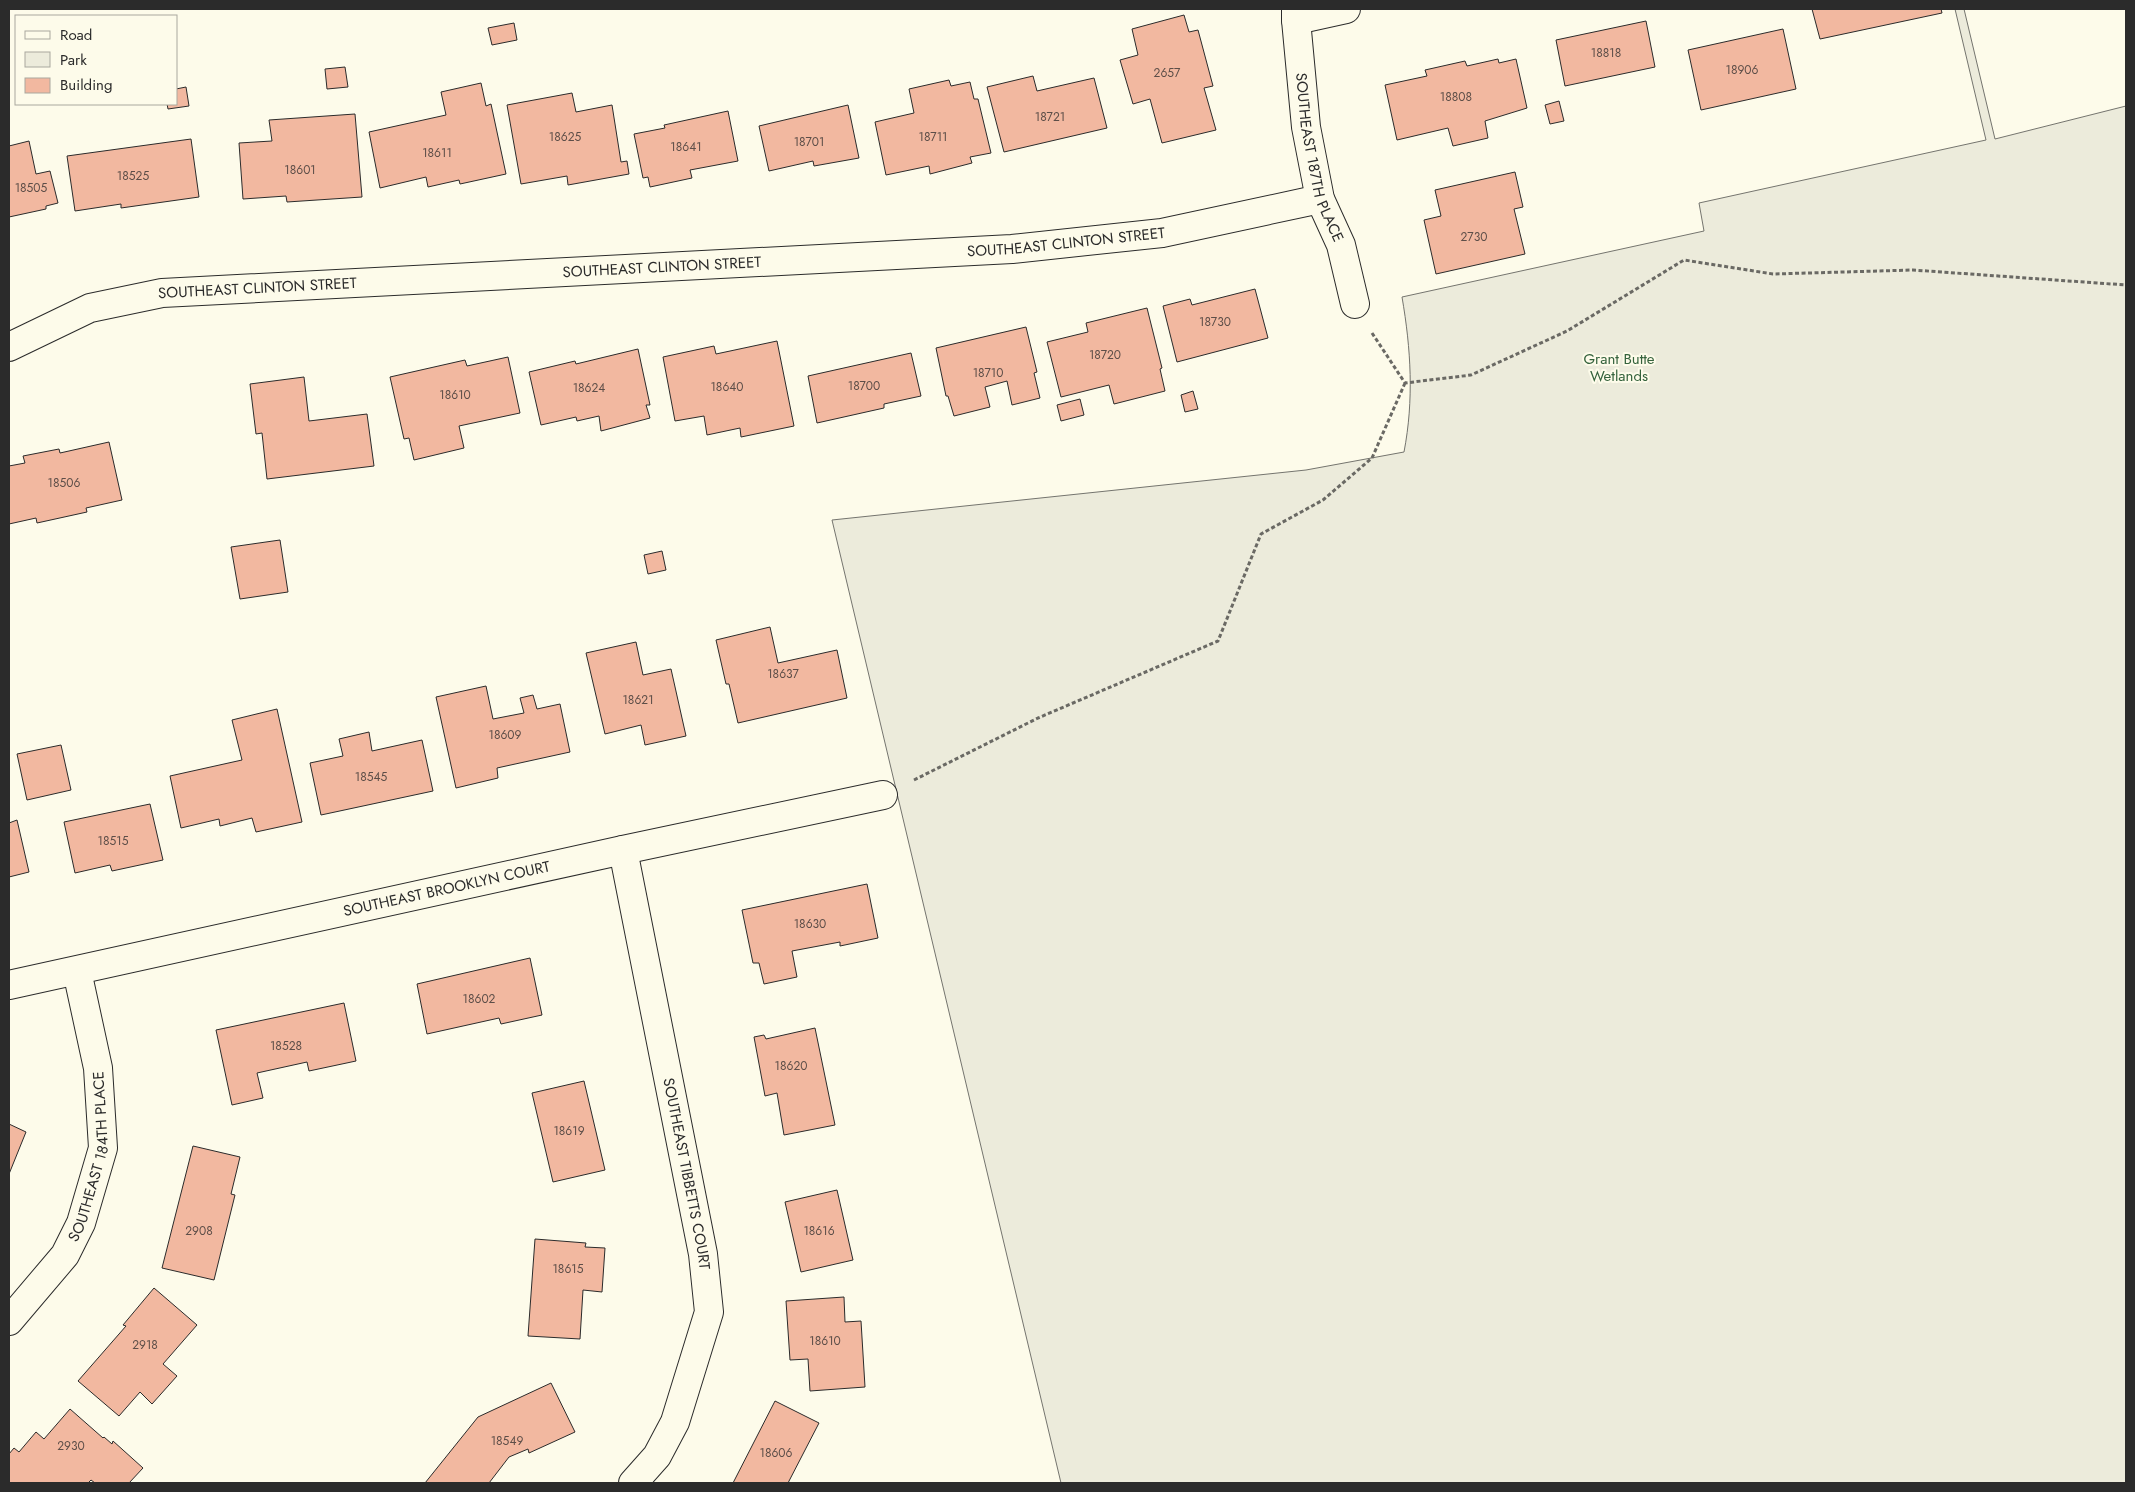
<svg xmlns="http://www.w3.org/2000/svg" width="2135" height="1492" font-family="Jost,sans-serif">
<style>
.green{fill:#ecebdb;stroke:#74746e}
.building{fill:#f2b8a0;stroke:#2b2b2b}
.lines{fill:none;stroke-linecap:round;stroke-linejoin:round}
.minor-casing{stroke:#2b2b2b;stroke-width:30}
.path{stroke:#6a6964;stroke-width:3;stroke-dasharray:4 2.5;stroke-linecap:butt}
.minor{stroke:#fdfbea;stroke-width:28}
.labels{text-anchor:middle;stroke-width:4;stroke-linejoin:round;paint-order:stroke}
.number-label{font-size:12px;fill:#5d4e48}
.street-label{font-size:15px;fill:#2b2b2b;stroke:#fdfbea}
.park-label{font-size:15px;fill:#34623c;stroke:#fdfbea}
</style>
<rect width="100%" height="100%" fill="#fdfbea"/>
<path class="green" d="M1955 9H1964L1995 139 2126 106V1483H1061L832 520 1306 470 1404 452C1414 400 1411 349 1402 297L1704 231 1699 203 1986 140Z"/>
<path class="building" d="M1812 9H1941L1942 13 1820 39Z
M1184 15 1189 32 1198 30 1213 86 1204 88 1216 130 1162 143 1150 99 1133 104 1120 60 1138 55 1132 29Z
M1646 21 1655 67 1565 86 1556 40Z
M514 23 517 40 492 45 488 28Z
M1783 29 1796 89 1701 110 1688 50Z
M1498 59 1499 63 1516 59 1527 108 1485 121 1488 138 1453 146 1448 128 1397 140 1385 85 1427 76 1425 70 1465 61 1467 66Z
M345 67 348 87 327 89 325 69Z
M1033 76 1037 91 1094 78 1107 128 1004 152 987 87Z
M949 80 951 86 970 82 974 99H978L991 153 970 157 972 163 930 174 929 166 886 175 875 122 914 113 909 89Z
M481 83 486 106 491 104 506 174 460 184 459 180 428 187 426 177 380 188 369 132 446 115 441 92Z
M186 87 189 106 168 109 167 104H176V89Z
M572 93 576 112 612 105 621 162 627 161 629 174 568 185 567 176 521 184 507 105Z
M1559 101 1564 121 1550 124 1545 105Z
M848 105 859 158 814 166 813 161 769 171 759 126Z
M728 111 738 161 690 170 692 178 650 187 648 177 643 178 634 134 665 128 664 125Z
M355 114 362 197 287 202 286 196 243 199 239 143 272 141 269 120Z
M191 139 199 197 121 208V204L75 211 67 156Z
M29 141 36 174 50 171 58 203 46 206V209L9 217V146Z
M1515 172 1523 207 1514 209 1525 254 1436 274 1424 220 1441 216 1435 190Z
M1255 289 1268 338 1177 362 1163 306 1190 299 1192 305Z
M1147 308 1162 368 1160 369 1165 391 1114 404 1109 385 1061 397 1047 342 1088 332 1086 323Z
M1026 327 1037 372 1034 373 1040 398 1012 405 1007 381 985 387 990 407 954 416 948 396H946L936 348Z
M777 341 794 426 741 437 740 428 707 435 704 416 675 421 663 357 714 346 716 354Z
M638 349 650 405H646L650 418 601 431 599 416 577 421 576 417 541 425 529 372 575 361 576 364Z
M911 353 921 396 884 404V408L817 423 808 376Z
M508 357 520 413 459 426 464 448 414 460 409 438 404 439 390 377 465 360 467 366Z
M304 377 309 421 367 414 374 466 267 479 262 433 256 434 250 384Z
M1193 391 1198 409 1185 412 1181 395Z
M1080 399 1084 415 1061 421 1057 405Z
M109 442 122 500 86 508 87 512 37 523 36 518 9 524V466L25 463 23 456 59 449 60 453Z
M280 540 288 592 240 599 231 547Z
M662 551 666 570 648 574 644 555Z
M770 627 778 663 837 650 847 698 738 723 729 684H726L716 640Z
M636 642 643 675 671 669 686 736 645 745 641 725 605 734 586 653Z
M486 686 493 719 524 713 520 698 533 695 537 709 560 704 570 752 497 768 498 778 456 788 436 697Z
M277 709 302 822 256 832 252 818 220 826 219 819 181 828 170 776 242 760 232 720Z
M369 732 372 751 422 740 433 791 321 815 310 763 343 756 339 739Z
M61 745 71 790 27 800 17 754Z
M150 804 163 860 112 871 110 865 75 873 64 822Z
M17 820 29 872 9 877V823Z
M867 884 878 938 840 946V942L792 951 797 977 764 984 759 963H753L742 910Z
M530 958 542 1015 501 1024 499 1018 427 1034 417 984Z
M344 1003 356 1061 309 1071 307 1062 257 1073 263 1098 232 1105 216 1030Z
M815 1028 835 1125 784 1135 777 1093 765 1096 754 1037 764 1035 766 1039Z
M584 1081 605 1170 553 1182 532 1093Z
M9 1124 26 1132 9 1174Z
M193 1146 240 1157 231 1194 235 1195 214 1280 162 1268Z
M837 1190 853 1260 801 1272 785 1202Z
M535 1239 586 1243 585 1247 605 1248 602 1292 583 1290 580 1339 528 1336Z
M154 1288 197 1325 163 1364 177 1376 152 1404 140 1392 119 1416 78 1381 126 1326 123 1325Z
M844 1297 845 1322 861 1321 865 1387 810 1391 808 1359 790 1360 786 1301Z
M551 1383 575 1432 529 1453 528 1449 509 1457 489 1483H425L478 1417Z
M775 1401 819 1423 788 1483H733Z
M70 1409 103 1438 104 1437 112 1444 113 1441 143 1468 129 1483H95L91 1480 88 1483H9V1454L14 1448 19 1452 36 1432 44 1439Z"/>
<g class="lines">
<defs>
<g id="minor">
<path id="s1" d="M1296 9V20L1306 127 1320 199 1341 245 1355 304"/>
<path d="M1296 20 1346 9"/>
<path id="s2" d="M9 347 90 308 162 293 1012 249 1162 233 1320 199"/>
<path id="s3" d="M623 850 703 1254 709 1312 675 1422 657 1456 633 1483"/>
<path id="s4" d="M9 985 623 850 883 795"/>
<path id="s5" d="M9 1321 65 1255 81 1223 103 1148 98 1068 77 971"/>
</g>
</defs>
<use href="#minor" class="minor-casing"/>
<path class="path" d="M1372 333 1405 383 1471 375 1567 331 1684 260 1773 274 1913 270 2126 285
M914 780 1038 718 1218 641 1261 534 1323 500 1372 458 1405 383"/>
<use href="#minor" class="minor"/>
</g>
<g class="labels">
<g class="number-label">
<text x="1606" y="57">18818</text>
<text x="1742" y="74">18906</text>
<text x="1167" y="77">2657</text>
<text x="1456" y="101">18808</text>
<text x="1050" y="121">18721</text>
<text x="565" y="141">18625</text>
<text x="933" y="141">18711</text>
<text x="809" y="146">18701</text>
<text x="686" y="151">18641</text>
<text x="437" y="157">18611</text>
<text x="300" y="174">18601</text>
<text x="133" y="180">18525</text>
<text x="31" y="192">18505</text>
<text x="1474" y="241">2730</text>
<text x="1215" y="326">18730</text>
<text x="1105" y="359">18720</text>
<text x="988" y="377">18710</text>
<text x="864" y="390">18700</text>
<text x="727" y="391">18640</text>
<text x="589" y="392">18624</text>
<text x="455" y="399">18610</text>
<text x="64" y="487">18506</text>
<text x="783" y="678">18637</text>
<text x="638" y="704">18621</text>
<text x="505" y="739">18609</text>
<text x="371" y="781">18545</text>
<text x="113" y="845">18515</text>
<text x="810" y="928">18630</text>
<text x="479" y="1003">18602</text>
<text x="286" y="1050">18528</text>
<text x="791" y="1070">18620</text>
<text x="569" y="1135">18619</text>
<text x="199" y="1235">2908</text>
<text x="819" y="1235">18616</text>
<text x="568" y="1273">18615</text>
<text x="825" y="1345">18610</text>
<text x="145" y="1349">2918</text>
<text x="507" y="1445">18549</text>
<text x="71" y="1450">2930</text>
<text x="776" y="1457">18606</text>
</g>
<g class="street-label">
<text dy="5" stroke="none"><textPath href="#s1" startOffset="151">SOUTHEAST 187TH PLACE</textPath></text>
<text dy="5" stroke="none"><textPath href="#s2" startOffset="1069">SOUTHEAST CLINTON STREET</textPath></text>
<text dy="5" stroke="none"><textPath href="#s2" startOffset="664">SOUTHEAST CLINTON STREET</textPath></text>
<text dy="5" stroke="none"><textPath href="#s2" startOffset="259">SOUTHEAST CLINTON STREET</textPath></text>
<text dy="5" stroke="none"><textPath href="#s4" startOffset="448">SOUTHEAST BROOKLYN COURT</textPath></text>
<text dy="5" stroke="none"><textPath href="#s5" startOffset="190">SOUTHEAST 184TH PLACE</textPath></text>
<text dy="5" stroke="none"><textPath href="#s3" startOffset="330">SOUTHEAST TIBBETTS COURT</textPath></text>
</g>
<g class="park-label">
<text x="1619" y="364">Grant Butte<tspan x="1619" dy="17">Wetlands</tspan></text>
</g>
</g>
<rect width="2135" height="1492" fill="none" stroke="#2b2b2b" stroke-width="20"/>
<rect x="15" y="15" width="162" height="90" fill="#fdfbea" stroke="#a9a89e"/>
<rect x="25" y="31" width="25" height="8" fill="#fdfbea" stroke="#a9a89e"/>
<text x="60" y="40" font-size="15" fill="#2b2b2b">Road</text>
<rect x="25" y="52" width="25" height="15" fill="#ecebdb" stroke="#a9a89e"/>
<text x="60" y="65" font-size="15" fill="#2b2b2b">Park</text>
<rect x="25" y="78" width="25" height="15" fill="#f2b8a0" stroke="#a9a89e"/>
<text x="60" y="90" font-size="15" fill="#2b2b2b">Building</text>
</svg>
